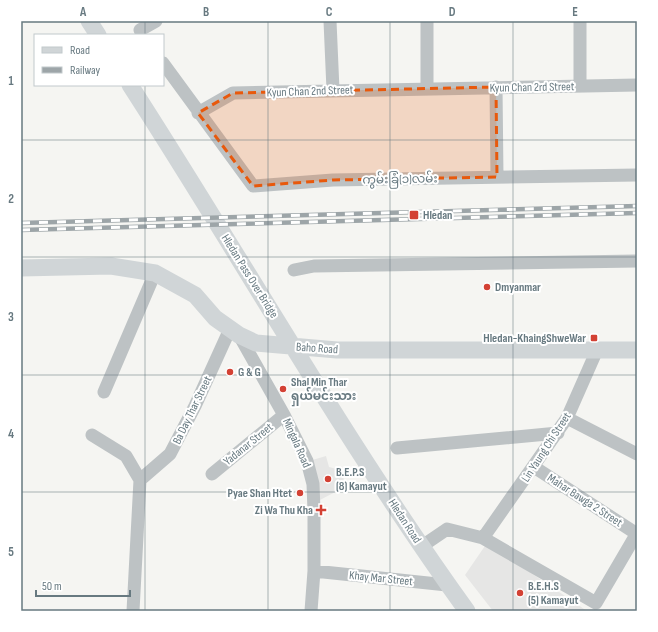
<svg xmlns="http://www.w3.org/2000/svg" width="658" height="632" font-family="'Sofia Sans Condensed','Noto Sans Myanmar',sans-serif">
<style>
.built{fill:#e6e6e5}
.lines{fill:none;stroke-linecap:round;stroke-linejoin:round}
.minor{stroke:#bdc2c4;stroke-width:13}
.major{stroke:#d0d5d7;stroke-width:17}
.rail-casing{stroke:#9da5a8;stroke-width:4.5}
.rail{stroke:#fff;stroke-width:3;stroke-dasharray:9;stroke-linecap:butt}
.marked{fill:#e8590c;fill-opacity:0.2;stroke:#e8590c;stroke-width:3;stroke-dasharray:8 5;stroke-linejoin:round}
.grid{fill:none;stroke:#677980;stroke-width:1;stroke-opacity:0.55}
.poi-dot{fill:#d34134;stroke:#fff;stroke-width:1.5}
.labels{text-anchor:middle;stroke-width:4;stroke-linejoin:round;paint-order:stroke}
.street-label{font-size:12px;fill:#677980;stroke:#fff}
.poi-label{font-size:12px;font-weight:bold;fill:#677980;stroke:#fff;text-anchor:start}
.neatline{fill:none;stroke:#677980;stroke-width:1.5}
.grid-label{font-size:13px;text-anchor:middle;font-weight:bold;fill:#677980}
</style>
<rect width="100%" height="100%" fill="#f5f5f2"/>
<path class="built" d="M326 456 329 467 344 471 343 488 316 502 309 461Z
M487 543 587 611H493L465 575Z"/>
<g class="lines">
<path class="minor" d="M330 21 333 90
M427 21V88
M140 30 156 21
M163 63 253 186 333 180 637 175
M580 86V21
M496 87 497 177
M198 113 233 93 637 85
M294 270 314 266 637 261
M239 335 284 415 307 461 313 484 314 511V571L311 611
M104 392 155 273
M567 418 637 454
M92 435 126 456 140 480
M397 448 558 433
M534 467 637 534
M212 474 284 415
M140 480 170 454 195 406 230 329
M483 538 567 418 597 350
M422 546 447 529 483 538 596 603 637 533
M314 571 447 585
M133 611 140 480"/>
<path class="major" d="M89 21 98 35
M130 85C243 260 345 442 467 611
M21 268 111 266 155 273 195 295 215 318 239 335 256 343 337 350H637"/>
<defs>
<path id="rail" d="M21 223 637 206
M21 230 637 213"/>
</defs>
<use href="#rail" class="rail-casing"/>
<use href="#rail" class="rail"/>
</g>
<path class="marked" d="M496 87 497 177 333 180 253 186 198 113 233 93Z"/>
<path class="grid" d="M145 21V35M268 21V611M390 21V611M513 21V611M145 85V611M21 140H637M21 257H637M21 375H637M21 492H637"/>
<g class="poi-dot">
<rect x="409" y="210" width="10" height="10" rx="2"/>
<circle cx="487" cy="287" r="4"/>
<rect x="590" y="334" width="8" height="8" rx="2"/>
<circle cx="230" cy="372" r="4"/>
<circle cx="283" cy="389" r="4"/>
<circle cx="328" cy="479" r="4"/>
<circle cx="300" cy="493" r="4"/>
<path d="M319 504h4v4h4v4h-4v4h-4v-4h-4v-4h4z"/>
<circle cx="520" cy="593" r="4"/>
</g>
<g class="labels">
<g class="street-label">
<text transform="translate(532 87) rotate(-1)" y="4">Kyun Chan 2rd Street</text>
<text transform="translate(310 91) rotate(-2)" y="4">Kyun Chan 2nd Street</text>
<text transform="translate(400 179) rotate(-1)" y="4">ကွမ်းခြံ(၁)လမ်း</text>
<text transform="translate(250 276) rotate(58)" y="4">Hledan Pass Over Bridge</text>
<text transform="translate(317 348) rotate(4)" y="4">Baho Road</text>
<text transform="translate(192 410) rotate(-64)" y="4">Ba Day Thar Street</text>
<text transform="translate(297 443) rotate(66)" y="4">Mingala Road</text>
<text transform="translate(248 444) rotate(-39)" y="4">Yadanar Street</text>
<text transform="translate(546 447) rotate(-57)" y="4">Lin Yaung Chi Street</text>
<text transform="translate(585 500) rotate(33)" y="4">Mahar Bawga 2 Street</text>
<text transform="translate(405 521) rotate(57)" y="4">Hledan Road</text>
<text transform="translate(381 578) rotate(6)" y="4">Khay Mar Street</text>
</g>
<g class="poi-label">
<text x="423" y="219">Hledan</text>
<text x="495" y="291">Dmyanmar</text>
<text x="586" y="342" text-anchor="end">Hledan-KhaingShweWar</text>
<text x="238" y="376">G &amp; G</text>
<text x="291" y="386">Shal Min Thar<tspan x="291" dy="14">ရှယ်မင်းသား</tspan></text>
<text x="336" y="476">B.E.P.S<tspan x="336" dy="14">(8) Kamayut</tspan></text>
<text x="292" y="497" text-anchor="end">Pyae Shan Htet</text>
<text x="313" y="514" text-anchor="end">Zi Wa Thu Kha</text>
<text x="528" y="590">B.E.H.S<tspan x="528" dy="14">(5) Kamayut</tspan></text>
</g>
</g>
<rect width="658" height="632" fill="none" stroke="#ffffff" stroke-width="44"/>
<rect x="34" y="34" width="130" height="52" fill="#ffffff" stroke="#c2c9cc"/>
<rect x="42" y="47" width="20" height="6" fill="#d0d5d7" stroke="#c2c9cc"/>
<text x="70" y="54" font-size="12" fill="#677980">Road</text>
<rect x="42" y="67" width="20" height="6" fill="#9da5a8" stroke="#c2c9cc"/>
<text x="70" y="74" font-size="12" fill="#677980">Railway</text>
<path d="M36 590v6h94v-6" fill="none" stroke="#677980" stroke-width="2"/>
<text x="42" y="590" font-size="12" fill="#677980" stroke="#ffffff" stroke-width="3" paint-order="stroke">50 m</text>
<rect x="22" y="22" width="614" height="588" class="neatline"/>
<g class="grid-label">
<text x="83" y="16">A</text>
<text x="206" y="16">B</text>
<text x="329" y="16">C</text>
<text x="452" y="16">D</text>
<text x="575" y="16">E</text>
<text x="11" y="85">1</text>
<text x="11" y="203">2</text>
<text x="11" y="321">3</text>
<text x="11" y="438">4</text>
<text x="11" y="556">5</text>
</g>
</svg>
